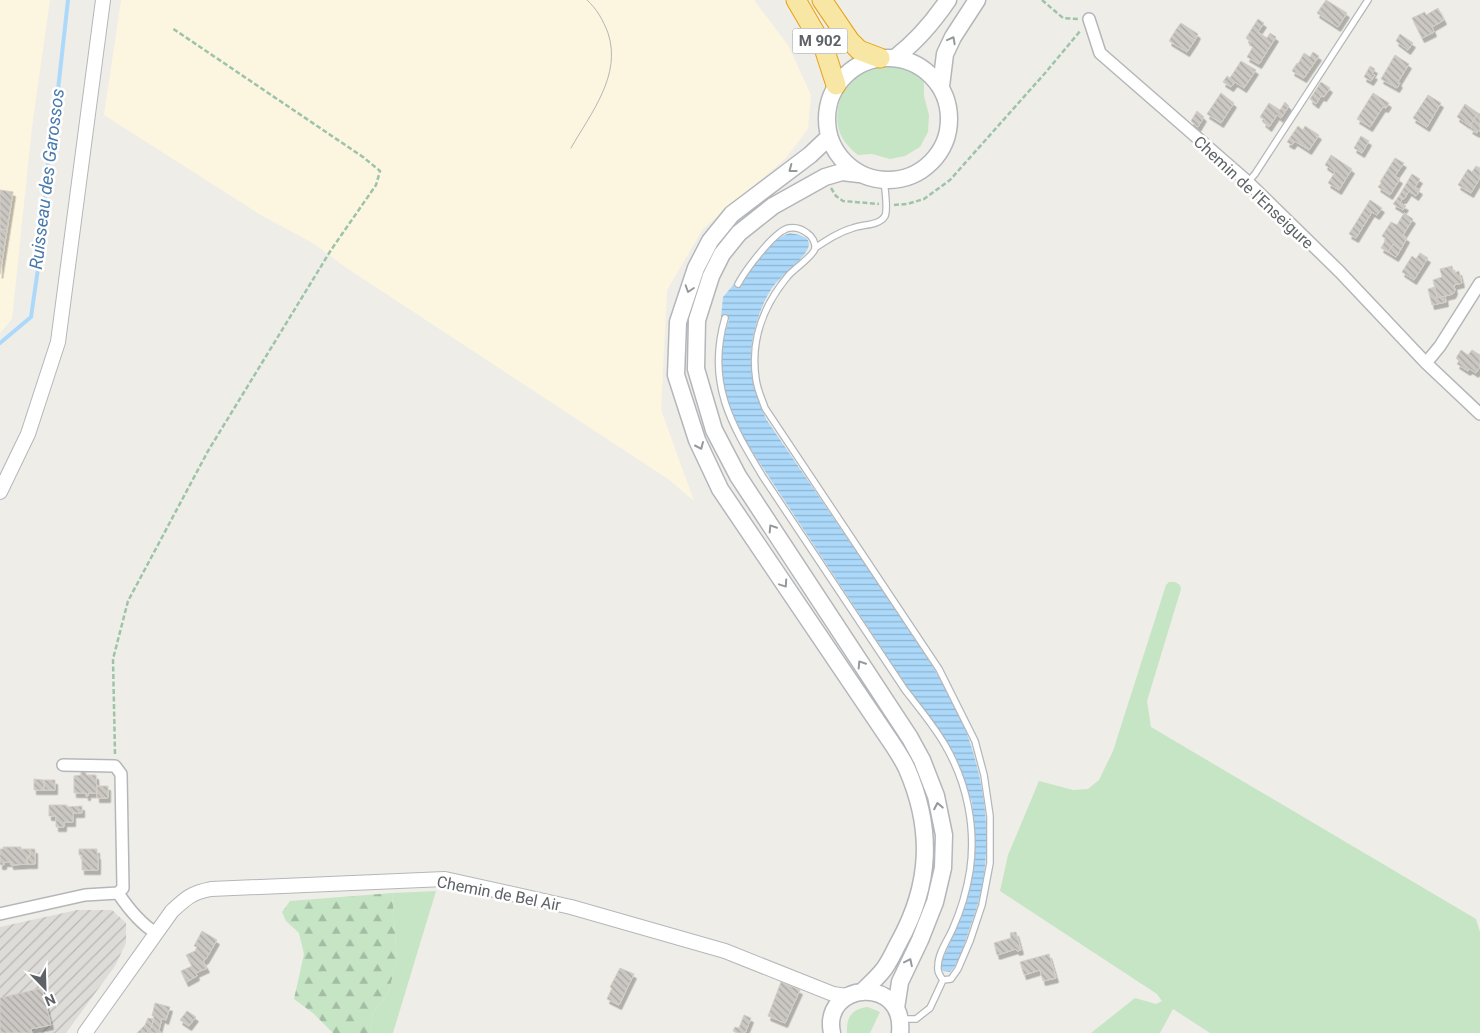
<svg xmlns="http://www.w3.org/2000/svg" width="1480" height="1033" font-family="Roboto,sans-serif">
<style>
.commercial{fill:#fcf5df}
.industrial{fill:url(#industrial-furrows)}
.grass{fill:#c5e5c5}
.forest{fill:url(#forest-firs)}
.water{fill:url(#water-rules)}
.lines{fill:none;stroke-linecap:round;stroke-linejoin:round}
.stream{stroke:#acd9fa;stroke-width:4}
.building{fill:url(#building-back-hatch);stroke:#d4cfc5;filter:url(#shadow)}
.service-casing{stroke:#b4b7ba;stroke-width:8}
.minor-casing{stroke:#b4b7ba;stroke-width:14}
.tertiary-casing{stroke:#b4b7ba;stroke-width:16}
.secondary-casing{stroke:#b3b6ba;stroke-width:19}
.trunk-casing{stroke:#e8a10e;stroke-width:21}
.path{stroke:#9dc3a8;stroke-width:2.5;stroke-dasharray:5 2.5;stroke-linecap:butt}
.service{stroke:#fff;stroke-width:5.5}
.minor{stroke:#fff;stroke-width:11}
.tertiary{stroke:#fff;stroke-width:14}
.secondary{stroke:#fff;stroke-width:16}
.trunk{stroke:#f8e6a4;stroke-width:19}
.tram{stroke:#b5b6b6;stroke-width:1}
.oneway{stroke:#96999c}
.labels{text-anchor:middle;stroke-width:5;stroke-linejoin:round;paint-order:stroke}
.shield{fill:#fff;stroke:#8e9194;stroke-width:1}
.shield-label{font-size:15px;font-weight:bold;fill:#5e6266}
.street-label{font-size:16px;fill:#5e6266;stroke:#fff}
.water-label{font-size:18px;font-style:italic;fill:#497aac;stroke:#fff}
</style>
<defs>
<pattern id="industrial-furrows" width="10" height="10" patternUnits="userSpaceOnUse" patternTransform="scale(1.25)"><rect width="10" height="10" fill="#dedcd9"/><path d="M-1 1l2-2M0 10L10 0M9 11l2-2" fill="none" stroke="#b7b6b4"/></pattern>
<pattern id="forest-firs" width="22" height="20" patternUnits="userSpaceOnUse" patternTransform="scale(1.25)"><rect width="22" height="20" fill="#c5e5c5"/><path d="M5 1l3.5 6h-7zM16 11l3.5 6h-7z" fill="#a3bda4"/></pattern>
<pattern id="water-rules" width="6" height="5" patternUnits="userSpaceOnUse" patternTransform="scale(1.25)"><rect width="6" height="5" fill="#acd9fa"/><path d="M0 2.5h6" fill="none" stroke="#8fb3ce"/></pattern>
<pattern id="building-back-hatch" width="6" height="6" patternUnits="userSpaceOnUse" patternTransform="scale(1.25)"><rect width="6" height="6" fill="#cbc8c4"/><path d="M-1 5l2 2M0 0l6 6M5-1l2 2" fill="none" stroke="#a8a6a3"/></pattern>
<filter id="shadow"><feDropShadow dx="2.5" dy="4.5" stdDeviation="0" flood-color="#0004"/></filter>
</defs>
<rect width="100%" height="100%" fill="#efede7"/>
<path class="commercial" d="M0 0H50L32 127 12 319 0 333Z
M121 0H754L788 45 811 95 808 129 785 159 703 229 667 290 661 410 694 501 668 479 345 267 316 245 259 214 104 115Z"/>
<path class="industrial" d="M77 910H112L126 923V943L115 966 66 1033H0V927Z"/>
<path class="grass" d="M895 65 912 72 924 82V96L929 115 928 132 920 147 905 156 890 159 872 154 858 155C850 149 842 140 839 130 833 110 843 82 861 72 873 67 883 66 895 65Z
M1169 582H1175L1180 585 1181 589 1147 701 1151 727 1476 919 1480 932V1033H1210L1173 1009 1160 1033H1091L1135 998 1156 1004 1162 1001 1157 994 1000 891 1008 855 1039 781 1073 790 1088 789 1099 780 1113 751 1166 585Z
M436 891 393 1033H370L373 1012 388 994 397 960 392 893Z
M868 1007 880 1012 870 1033H847C846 1017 852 1009 868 1007Z"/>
<path class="forest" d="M392 893 397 960 388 994 373 1012 370 1033H333L314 1014 294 999 304 954 299 933 286 921 282 912 290 901Z"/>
<path class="water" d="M790 233C796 234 809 236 809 244 809 255 783 275 775 284 768 293 763 304 759 315 746 353 749 382 766 419L916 639C933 668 952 696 964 726 989 790 996 862 970 927 966 939 959 964 950 972L943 971 940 965 958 925 966 904 971 881 975 838 972 802 965 783 955 756 944 737 908 688 763 468C731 418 708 381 729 320L721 317 723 297 735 283 740 284C753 266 768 240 790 233Z"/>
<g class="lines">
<path class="stream" d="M0 343 31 317 40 255 48 164 56 108 68 0"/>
</g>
<path class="building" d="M1326 0 1347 13 1338 27 1317 13Z
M1438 8 1444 20 1432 27 1434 32 1422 38 1412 18 1425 12 1426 15Z
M1258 19 1264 23 1258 32 1267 38 1270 33 1276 37 1259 64 1247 57 1253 47 1249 45 1251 42 1246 38Z
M1181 23 1198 34 1195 40 1177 28Z
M1177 28 1195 40 1187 52 1169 41Z
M1400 34 1413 43 1408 50 1396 41Z
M1313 52 1319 56 1304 78 1292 71 1297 63 1298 64 1304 53 1310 57Z
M1395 55 1409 64 1398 82 1400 83 1397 88 1381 79Z
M1241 61 1256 70 1244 88 1235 82 1231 87 1223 82 1227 76 1230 78Z
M1370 66 1375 69 1372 74 1375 75 1371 81 1364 77Z
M1321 82 1330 88 1324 97 1321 96 1316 104 1310 99Z
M1221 93 1234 103 1221 123 1207 114Z
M1373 93 1389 103 1386 108 1383 107 1370 127 1357 119Z
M1428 95 1441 103 1427 127 1413 118Z
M1285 102 1289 106 1281 118 1277 115 1269 127 1263 122 1265 120 1260 117 1269 103 1280 110Z
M1465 104 1478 113 1470 126 1457 117Z
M1197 111 1204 117 1198 127 1191 121Z
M1478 113 1480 114V131L1478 130 1477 133 1470 129 1472 127 1470 126Z
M1298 126 1303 130 1305 126 1319 135 1309 150 1295 141 1292 145 1287 142Z
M1361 136 1369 141 1362 153 1354 148Z
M1331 155 1352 169 1339 190 1328 183 1335 172 1325 165Z
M1395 158 1404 163 1395 176 1400 179 1390 195 1378 187 1382 182H1380Z
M1476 166 1480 168V178L1471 193 1458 185 1468 169 1472 172Z
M1412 174 1420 179 1415 187 1420 190 1416 196 1409 191 1404 199 1399 196Z
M0 190 13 192 7 230 0 229Z
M1399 196 1403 198 1400 203 1406 206 1403 210 1393 204Z
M1370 200 1382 208 1377 215 1372 212 1356 238 1349 234Z
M1404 213 1413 219 1403 235 1407 238 1401 249 1393 244 1388 252 1381 248 1386 239 1382 236 1391 222 1397 225Z
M0 229 7 230 0 274Z
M1393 244 1401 249 1396 257 1388 252Z
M1420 253 1428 258 1414 280 1402 272 1412 256 1416 259Z
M1452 266 1454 273 1459 271 1462 283 1454 285 1455 290 1453 294 1437 298 1433 280 1442 277 1440 269Z
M1435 287 1437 298 1445 296 1446 302 1432 305 1428 289Z
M1461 350 1468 355 1472 350 1480 355V367L1476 373 1470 369 1468 371 1457 364 1459 361 1456 358Z
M81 771H86V775H96L97 793H88V796H86V793H74V776L81 775Z
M34 779 44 780V790H34Z
M44 780H55V790H44Z
M97 786H108V798H97Z
M49 805H67V807L82 806V813H73V822H64V827H56V816H49Z
M3 847H21V849H30V857H27V864L11 865V862H4V865H0V849H3Z
M30 849H35V864H27V857H30Z
M79 849H97V855H98V870H82V855H79Z
M202 931 217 940 206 959 203 961 207 968 196 973 197 976 186 982 181 971 192 966 186 955 195 951 197 947 194 946Z
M1016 932 1021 950 1017 951 1016 949 997 955 994 943 1011 938 1010 933Z
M1049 954 1056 978 1043 981 1040 970 1024 975 1020 962Z
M620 968 634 974 619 1005 607 999 612 988 610 987Z
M781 982 800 990 785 1023 768 1016Z
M42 988 51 1025 31 1029 32 1033H0V998Z
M155 1003 170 1007 166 1020 162 1018 159 1030 161 1033H146L151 1028 154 1016H152Z
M187 1011 196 1017 189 1026 180 1020Z
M744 1015 751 1018 745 1033H737L733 1031 735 1027 739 1028Z
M148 1018 154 1019 151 1028 146 1033H137L145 1025Z"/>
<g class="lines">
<defs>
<path id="service" d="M1248 182 1255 174 1368 0
M815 248C827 240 839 232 853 228 863 224 879 226 885 216 888 209 885 189 884 181
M725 318C706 383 731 424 763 477L905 690C919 708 934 726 945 745 967 783 976 827 970 870 967 889 961 910 953 928 948 940 938 953 938 966 937 972 940 976 943 980L951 979 958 969 970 941 982 905 990 863V816L984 775 975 741 939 669 765 408C762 399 757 389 756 379 750 339 763 306 788 276 795 268 811 258 815 249 816 243 812 236 807 233 802 229 795 227 789 228 774 231 745 271 738 284
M900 1019H916L930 1008 943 980"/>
<path id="minor" d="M1089 19 1100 53 1248 182 1340 272 1426 363 1480 414
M1426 363 1440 346 1480 283
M63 765 115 766 121 774 123 888 118 893
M0 914 85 895 118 893C128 908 141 924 156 933"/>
<path id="tertiary" d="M0 492 28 434 58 342 103 0
M85 1033 172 911C186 898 191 893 211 889L445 879 571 907 725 951 833 994 847 996"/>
<path id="secondary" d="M896 57C917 41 933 22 948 0
M827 119a61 61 0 1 1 122 0a61 61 0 1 1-122 0Z
M941 86 945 54 953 37 977 0
M829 137 810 155 732 214 710 241 696 268 678 322 676 375 697 440 720 489 891 742C897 751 903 760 907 769 933 829 931 884 899 942 894 951 890 961 884 969 878 977 870 984 863 991
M859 174 842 172 825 177 773 206 739 233 722 254 711 276 697 320 696 369 714 430 738 476 910 738 922 760 936 796 944 835 943 868 935 902 920 940 900 982 896 1008
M832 1033C821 982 906 974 900 1033"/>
<path id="trunk" d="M796 0 824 48 836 85
M822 0 850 41 859 50 880 58"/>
</defs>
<use href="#service" class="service-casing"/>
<use href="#minor" class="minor-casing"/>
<use href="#tertiary" class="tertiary-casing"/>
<use href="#secondary" class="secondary-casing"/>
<use href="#trunk" class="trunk-casing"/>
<path class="path" d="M1042 0 1063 18 1078 19
M831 188 836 196 843 201 879 204
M894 205 907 204 924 199 950 180 1046 72 1081 30
M115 754 113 659 128 601 208 451 331 250 376 185 380 171 363 157 172 28"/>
<use href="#service" class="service"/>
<use href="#minor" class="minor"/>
<use href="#tertiary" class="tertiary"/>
<use href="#secondary" class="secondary"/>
<use href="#trunk" class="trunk"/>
<path class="tram" d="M571 148C591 113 622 75 608 33 603 20 597 9 587 0"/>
</g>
<defs><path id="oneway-chevron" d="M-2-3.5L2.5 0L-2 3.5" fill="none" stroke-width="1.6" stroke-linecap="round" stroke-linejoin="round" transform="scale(1.25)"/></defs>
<g class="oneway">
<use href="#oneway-chevron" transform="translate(952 40) rotate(-62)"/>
<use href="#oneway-chevron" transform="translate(792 169) rotate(143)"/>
<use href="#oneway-chevron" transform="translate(689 289) rotate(108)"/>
<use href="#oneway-chevron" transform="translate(700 446) rotate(66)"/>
<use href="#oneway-chevron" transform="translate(772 528) rotate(-123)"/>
<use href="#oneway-chevron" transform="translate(784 584) rotate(56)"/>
<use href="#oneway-chevron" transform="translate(861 664) rotate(-123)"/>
<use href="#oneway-chevron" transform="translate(938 806) rotate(-101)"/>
<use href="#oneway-chevron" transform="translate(909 962) rotate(-64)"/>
</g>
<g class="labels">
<rect class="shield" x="792.5" y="28.5" width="55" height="25" rx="4"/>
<g class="shield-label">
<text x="820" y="46">M 902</text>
</g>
<g class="street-label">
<text transform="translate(1254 192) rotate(43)" y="6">Chemin de l'Enseigure</text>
<text transform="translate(499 893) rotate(11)" y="6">Chemin de Bel Air</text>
</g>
<g class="water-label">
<text transform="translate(47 179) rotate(-83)" y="6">Ruisseau des Garossos</text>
</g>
</g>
<g transform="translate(45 988) rotate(157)" stroke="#ffffff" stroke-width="4" paint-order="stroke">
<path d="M0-4L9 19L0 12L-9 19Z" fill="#5e6266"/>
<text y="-8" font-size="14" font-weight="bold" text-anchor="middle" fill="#5e6266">N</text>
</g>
</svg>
